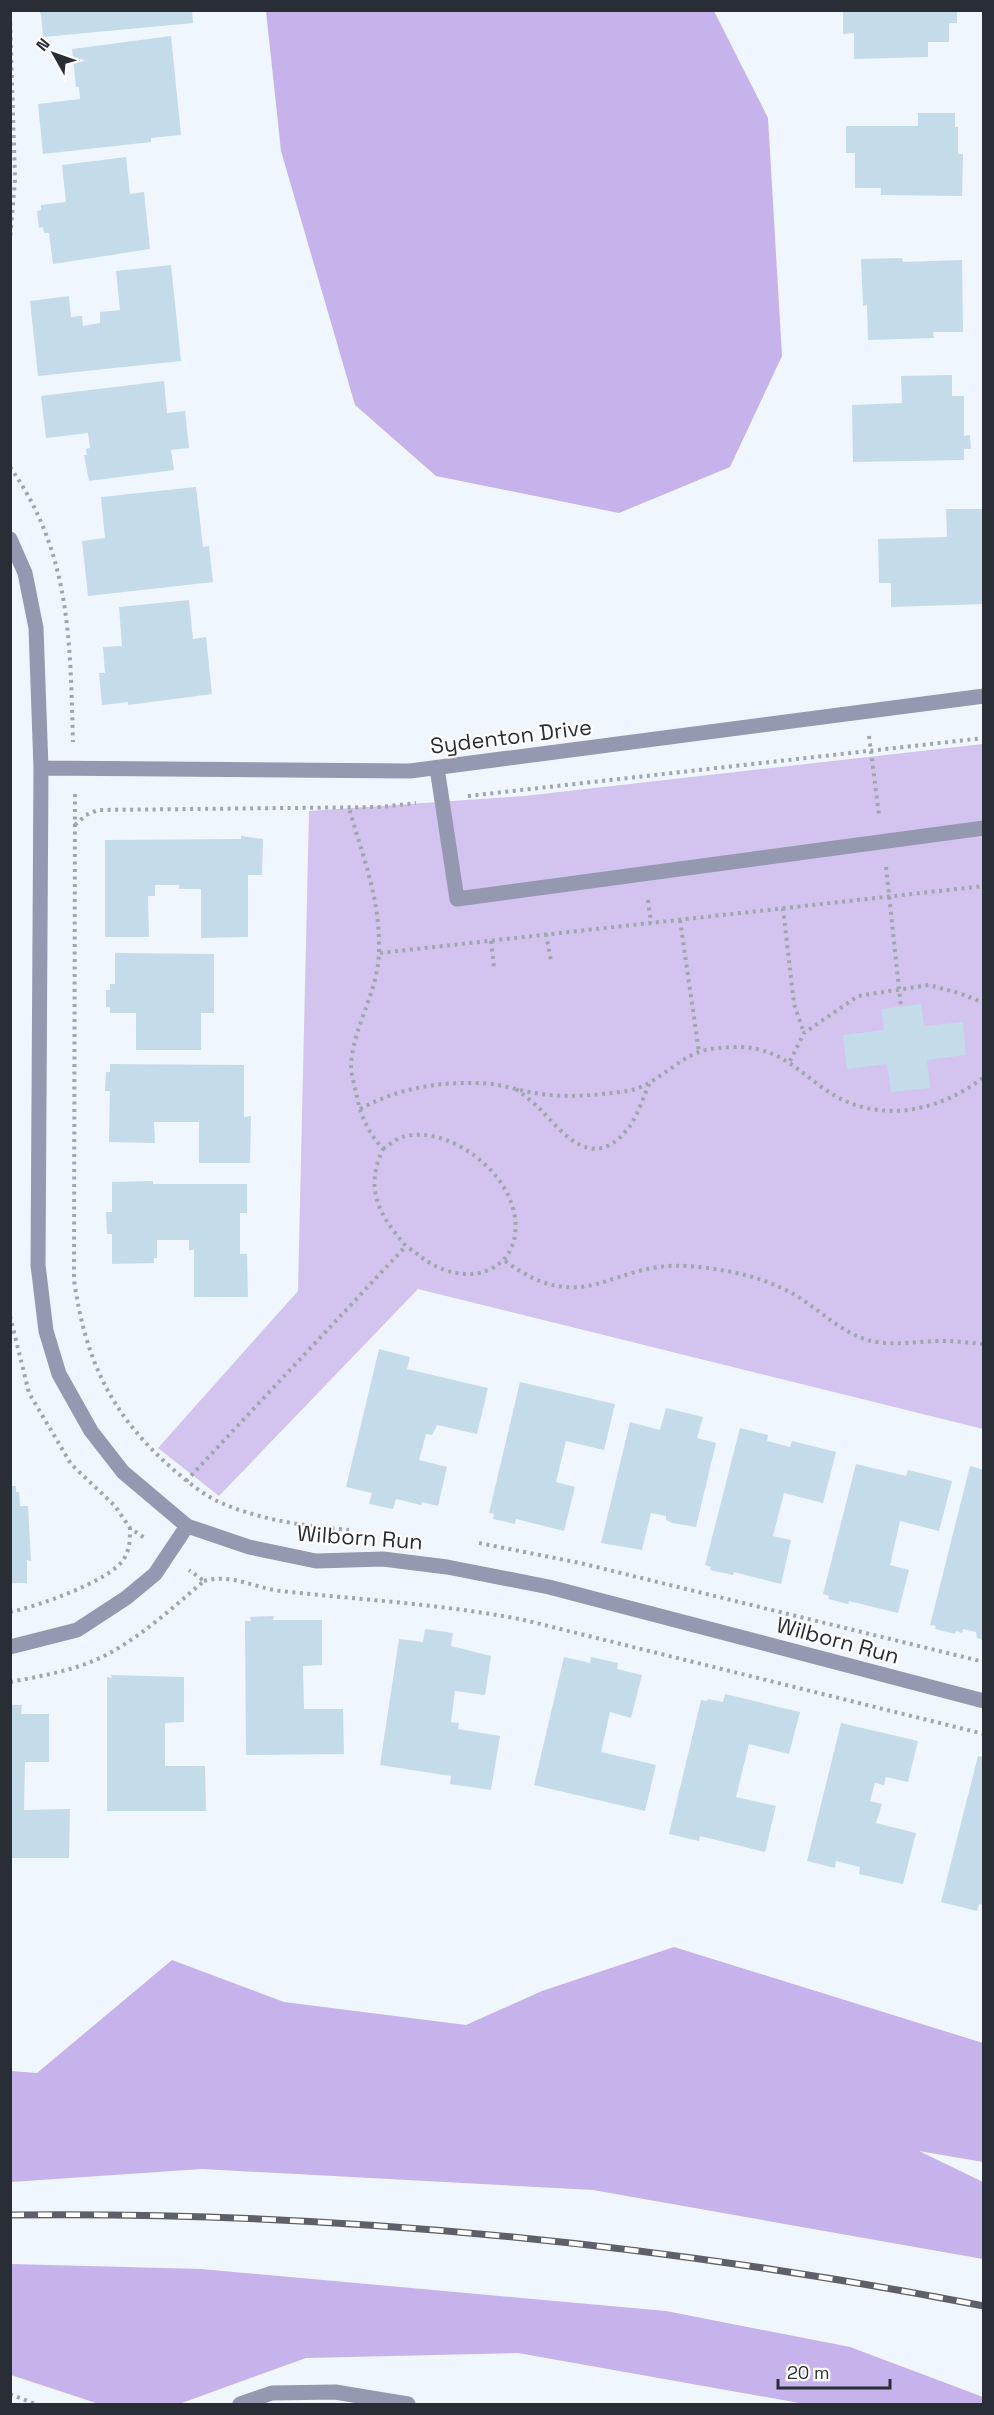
<svg xmlns="http://www.w3.org/2000/svg" width="994" height="2415" font-family="'Space Grotesk',sans-serif">
<style>
.green{fill:#d2c4ee}
.forest{fill:#c6b3eb}
.building{fill:#c4dbe9}
.lines{fill:none;stroke-linecap:round;stroke-linejoin:round}
.path{stroke:#a0a6ae;stroke-width:4;stroke-dasharray:3 4.5;stroke-linecap:butt}
.lane{stroke:#9498b0;stroke-width:15}
.street{stroke:#9498b0;stroke-width:15}
.rail-casing{stroke:#5c6169;stroke-width:7}
.rail{stroke:#fff;stroke-width:4.5;stroke-dasharray:14;stroke-linecap:butt}
.labels{text-anchor:middle;stroke-width:4.5;stroke-linejoin:round;paint-order:stroke}
.street-label{font-size:22px;fill:#292e36;stroke:#fff}
</style>
<rect width="100%" height="100%" fill="#f0f6fe"/>
<path class="green" d="M983 744V1429L418 1289 219 1496 158 1448 298 1291 309 811 524 796Z"/>
<path class="forest" d="M266 11H714L768 118 782 356 730 467 619 513 436 476 355 405 281 151Z
M674 1947 983 2043V2162L919 2151 983 2182V2259L593 2190 202 2169 11 2182V2071L37 2073 172 1960 284 2002 466 2025 542 1991Z
M11 2264 201 2269 666 2311 850 2347 983 2397V2404H805L518 2353 306 2358 179 2404H99L11 2375Z"/>
<path class="building" d="M39 10H192L193 23 43 37 41 15Z
M843 10H957V23H949V42H928V57L854 59V33L843 34Z
M171 36 181 135 151 138V142L43 154 38 104 80 99 79 87H76L72 49Z
M918 113H955V127H958V154H963L962 196 881 195V188H855V153H846V126H918Z
M126 157 130 194 144 192 150 249 53 264 49 233H44L43 227 39 228 37 211 41 210V205L66 202 62 165Z
M902 258 903 262 962 260 963 332H933L934 338 868 340 867 305 863 306 861 259Z
M171 265 181 361 38 376 30 301 69 296 71 317 82 316 83 326 100 323V312L120 310 116 271Z
M952 375V396H964V436L970 435 971 449H964V460L853 462 852 405 902 403 901 376Z
M164 381 167 413 185 411 189 448 171 450 174 470 89 481 84 455H87L86 449 90 448 88 433 46 438 41 396Z
M196 487 203 547 209 546 213 582 88 596 82 541 105 538 101 497Z
M946 509H984V604L891 607V583H879L878 539 947 537Z
M189 600 193 639 206 637 212 694 128 705V702L102 705 99 673H105L103 647 122 646 119 607Z
M241 836 263 839 262 875H248V937L201 938V889H179V885H155V896H148L149 937H105V840L241 839Z
M115 953 214 954V1013H201V1050H136V1013H110V1007H106V990H110V984H115Z
M921 1004 924 1026 963 1022 966 1055 927 1060 930 1088 891 1092 887 1064 847 1069 843 1035 884 1030 881 1009Z
M110 1064 244 1065V1117L251 1116 250 1163H199V1122H154L155 1143 109 1142 110 1091H105L106 1072H110Z
M153 1181V1184H247V1213H240V1254H247L248 1297H194V1250H189V1240H157V1258H154V1263L112 1264V1234H107L106 1212H112V1182Z
M379 1349 410 1357 407 1369 488 1388 477 1434 437 1425 432 1435 426 1434 419 1460 447 1467 438 1506 422 1502 421 1505 396 1499 393 1509 369 1504 372 1493 346 1487Z
M520 1382 615 1404 604 1450 566 1441 556 1482 575 1487 564 1531 516 1519 515 1524 493 1519 494 1514 489 1513Z
M666 1408 703 1417 697 1438 716 1443 696 1527 672 1523 666 1520V1516L651 1513 642 1550 601 1543 630 1422 660 1430Z
M740 1428 768 1435 767 1441 790 1447 792 1441 836 1452 823 1503 784 1493 773 1536 791 1540 781 1584 734 1572 733 1575 710 1570 711 1567 705 1565Z
M856 1464 906 1476 908 1470 952 1481 939 1531 900 1521 890 1565 909 1570 898 1613 849 1601 848 1604 828 1599 829 1596 823 1594Z
M970 1466 984 1470V1640L977 1638 976 1632 963 1629 962 1633 956 1631 955 1634 935 1629 936 1626 930 1625Z
M10 1486H16V1492H19L20 1506H28L31 1561 27 1560V1583H10Z
M274 1616 273 1620H322V1665L303 1666 304 1709H343L344 1754 246 1755 245 1621H251L250 1617Z
M425 1629 453 1633 451 1646 491 1656 485 1695 455 1691 451 1722 459 1723 458 1729 500 1736 491 1790 450 1784 451 1776 380 1765 399 1639 423 1642Z
M564 1657 590 1663 591 1657 618 1663 617 1669 642 1675 631 1718 610 1712 601 1752 656 1765 645 1811 534 1785Z
M111 1675 184 1677V1722L165 1723V1766H205L206 1811H107V1677L112 1678Z
M725 1694 800 1712 789 1754 749 1744 736 1797 776 1806 765 1852 700 1836 699 1841 669 1834 701 1700 707 1701 708 1699 723 1702Z
M10 1705H22L21 1714H49V1762H25L24 1810 70 1809 69 1858H10Z
M841 1723 918 1741 908 1782 886 1777 884 1785 875 1783 870 1801 882 1804 876 1823 916 1833 903 1884 859 1874 860 1867 836 1861 835 1868 807 1861Z
M978 1756 984 1757V1905L979 1904 977 1911 941 1902Z"/>
<g class="lines">
<path class="path" d="M10 15 15 180 10 240
M10 467C71 553 70 641 73 742
M869 736 879 815
M75 794 74 1280C85 1357 109 1411 167 1464 183 1478 200 1493 219 1502 260 1520 304 1526 349 1530
M468 796 984 738
M75 825 86 815 98 810 381 807 416 803
M886 867 901 1007
M648 900 651 923
M783 908 794 1004 804 1033
M680 920 699 1052
M546 934 551 961
M491 941 494 967
M380 953 984 886
M790 1061 804 1033 858 996 929 985 959 993 984 1003
M516 1089C525 1096 534 1103 541 1110 565 1136 593 1170 626 1131 637 1119 643 1097 650 1082
M360 1109C401 1087 445 1080 492 1084 508 1086 524 1092 541 1094 570 1098 598 1095 627 1091 654 1087 674 1061 699 1052 710 1048 727 1047 740 1047 785 1048 804 1079 839 1098 888 1123 943 1109 984 1077
M383 1149C392 1143 401 1135 412 1135 454 1131 505 1170 514 1212 524 1258 487 1285 445 1270 430 1265 419 1255 406 1246
M505 1261C586 1320 610 1261 687 1266 726 1269 767 1277 800 1298 822 1312 840 1331 865 1339 892 1348 920 1340 947 1341 959 1341 971 1343 984 1344
M10 1316 29 1393 71 1464 115 1506 130 1528 146 1539
M186 1481 406 1246C379 1215 364 1189 383 1149 369 1133 361 1118 357 1097 355 1087 351 1075 351 1065 353 1026 379 991 379 950 380 897 363 858 349 808
M479 1543 580 1563 984 1662
M204 1581C231 1573 254 1588 281 1591 362 1600 443 1604 524 1620L984 1734
M10 1612C36 1607 110 1581 124 1559 130 1548 130 1540 130 1528
M10 1682C41 1676 72 1671 100 1658 139 1639 171 1609 204 1581L189 1570
M10 2394 35 2404"/>
<path class="lane" d="M437 768 457 899 984 828
M240 2404 272 2393 335 2392 408 2404"/>
<path class="street" d="M10 539 25 573 36 628 41 768 38 1265 46 1331 59 1374 91 1431 123 1472 187 1526 249 1547 316 1561 383 1559 447 1567 549 1587 984 1701
M41 768 410 771 984 696
M10 1647 77 1630 126 1598 155 1574 187 1526"/>
<defs>
<path id="rail" d="M10 2215C336 2211 664 2244 984 2306"/>
</defs>
<use href="#rail" class="rail-casing"/>
<use href="#rail" class="rail"/>
</g>
<g class="labels">
<g class="street-label">
<text transform="translate(511 736) rotate(-7)" y="8">Sydenton Drive</text>
<text transform="translate(360 1537) rotate(4)" y="8">Wilborn Run</text>
<text transform="translate(838 1640) rotate(15)" y="8">Wilborn Run</text>
</g>
</g>
<rect width="994" height="2415" fill="none" stroke="#292e36" stroke-width="24"/>
<g transform="translate(54 54) rotate(310)" stroke="#ffffff" stroke-width="4.5" paint-order="stroke">
<path d="M0-4.5L10 22L0 15L-10 22Z" fill="#292e36"/>
<text y="-9" font-size="16" font-weight="bold" text-anchor="middle" fill="#292e36">N</text>
</g>
<path d="M778 2379v9h112v-9" fill="none" stroke="#292e36" stroke-width="3"/>
<text x="787" y="2379" font-size="18" fill="#292e36" stroke="#ffffff" stroke-width="4.5" paint-order="stroke">20 m</text>
</svg>
